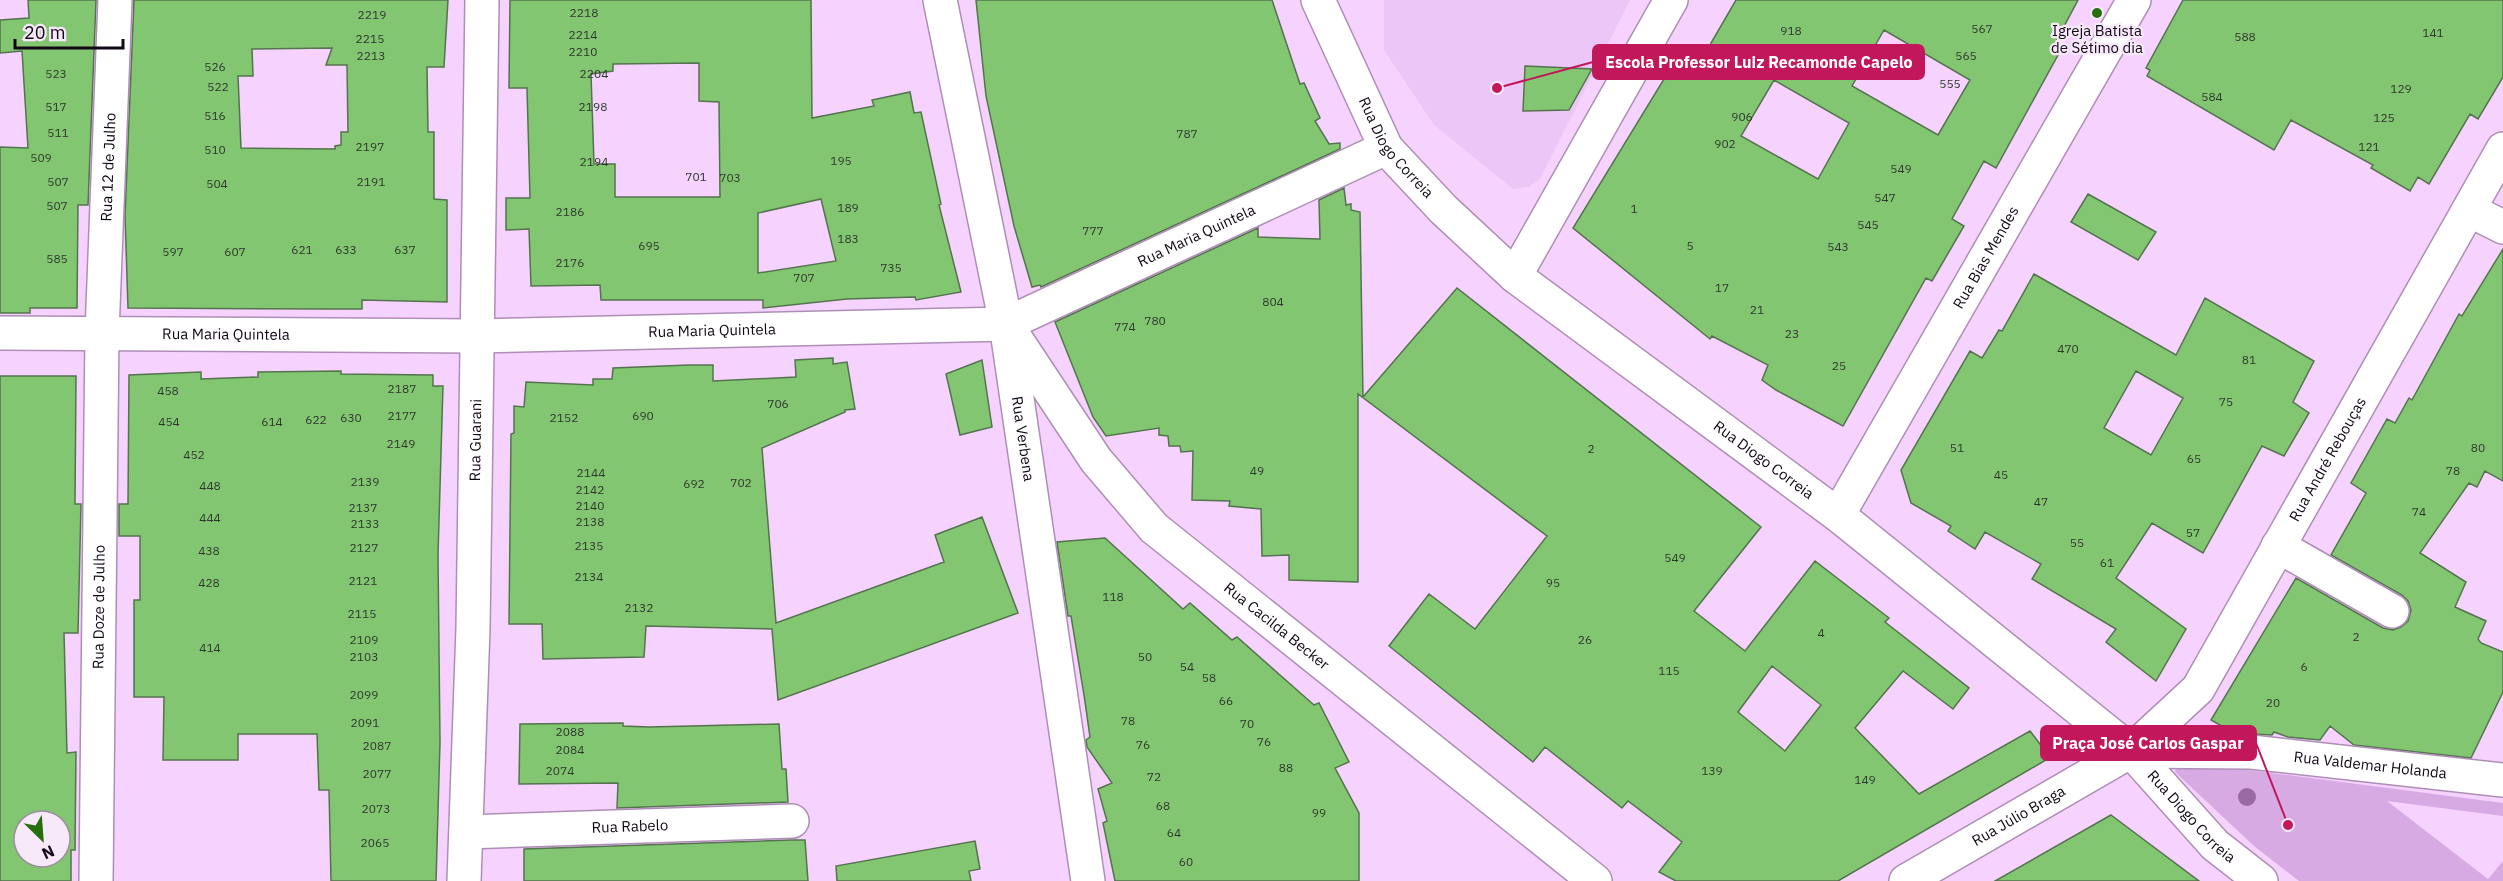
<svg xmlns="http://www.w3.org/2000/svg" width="2503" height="881" font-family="'IBM Plex Sans',sans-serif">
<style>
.built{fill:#ecc6f6}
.green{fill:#d7aae3}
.building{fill:#83c672;stroke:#55734e;stroke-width:1.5;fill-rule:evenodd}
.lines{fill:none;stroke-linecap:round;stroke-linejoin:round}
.minor-casing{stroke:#ae8eb6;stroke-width:36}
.major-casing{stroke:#ae8eb6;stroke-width:36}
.minor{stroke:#fff;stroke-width:33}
.major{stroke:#fff;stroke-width:33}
.tree{fill:#9a6aa5}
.poi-dot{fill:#276e0d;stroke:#f7e9fa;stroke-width:2}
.labels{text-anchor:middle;stroke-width:4.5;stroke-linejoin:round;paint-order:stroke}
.number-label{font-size:12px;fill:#2e372c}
.poi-label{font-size:15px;fill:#120715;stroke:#f7e9fa}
.street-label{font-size:15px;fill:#120715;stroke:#f7e9fa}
.leader{fill:none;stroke:#c2185b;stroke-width:2}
.callout-dot{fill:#c2185b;stroke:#f7e9fa;stroke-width:2}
.callout{fill:#c2185b;stroke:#c2185b;stroke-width:2}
.callout-label{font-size:16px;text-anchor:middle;font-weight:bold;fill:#fff}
</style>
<rect width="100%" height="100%" fill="#f5d3fe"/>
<path class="built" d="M1384 0H1630L1540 179 1528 187 1513 189 1434 125 1384 50Z"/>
<path class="green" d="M2179 761 2503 803V816L2387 801 2488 879 2503 861V881H2299L2254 846 2175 772Z"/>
<path class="building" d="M28 0H96L88 205H78L77 308H30V313H0V147L28 148 22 51 0 53V20L29 18Z
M134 0H448L444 67H427L428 132H434V199L447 200V302L362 300V309H325L128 308 125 215ZM332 48 326 65H347L348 132H341V145L335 146V149L241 148 238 76H253L252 49Z
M510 0H811L812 118 874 106 872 100 910 92 914 113 921 112 941 204 939 205 961 292 916 300 915 297 847 299 763 308V300H601L600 285 531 286 529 229 506 230V198H530L527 88H509ZM699 63V101L719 102 720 197H615V164H594L591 74 613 71V64ZM821 199 836 261 758 273V213Z
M976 0H1272L1300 84 1304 83 1320 118 1315 121 1329 144 1340 143V149L1041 287 1040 285 1032 287 1014 226 986 96Z
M1736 0H2078L2051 51 2058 55 1996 168 1984 161 1952 219 1964 226 1932 281 1926 278 1843 426 1776 390 1762 380 1768 365 1712 336 1710 339 1573 228 1675 61 1700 75 1711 43ZM1884 30 1970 80 1938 135 1852 86ZM1774 80 1849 123 1818 179 1741 136Z
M2183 0H2503V77L2478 119 2470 114 2429 184 2418 177 2410 191 2371 168 2373 165 2291 120 2274 150 2147 76 2150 70 2146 68Z
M1525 66 1592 69 1569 110 1523 111Z
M1344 188 1346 205 1351 204V210L1360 212 1363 397 1457 288 1761 527 1694 611 1745 651 1815 561 1889 618 1885 622 1969 688 1953 709 1903 671 1855 728 1919 794 2030 731 2040 744 2046 760 1838 881H1676L1659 872 1682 842 1628 801 1622 808 1545 747 1533 762 1389 646 1429 594 1475 629 1547 536 1358 394V582L1289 580V555L1262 556 1261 509 1229 506 1230 501 1192 500 1193 451 1181 452 1180 446H1169L1168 436 1159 435V428L1106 436 1093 417 1055 322 1258 228V237L1320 239 1319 200ZM1772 666 1821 705 1785 751 1738 712Z
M2088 194 2156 232 2138 260 2071 222Z
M2503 249V481L2485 471 2477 487 2469 483 2420 553 2466 582 2455 607 2486 621 2478 639 2481 643 2503 652V692L2471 758 2354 745 2330 726 2320 740 2288 737 2274 732 2272 735 2234 733 2211 720 2296 578 2383 628 2393 630 2401 627 2408 621 2411 610 2408 601 2402 595 2331 555 2366 493 2351 483 2387 419 2395 423 2409 398 2412 400 2459 314 2462 316Z
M2034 274 2176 355 2205 298 2314 361 2293 402 2309 413 2284 456 2262 446 2203 553 2152 523 2116 578 2186 629 2156 681 2106 642 2116 629 2032 579 2041 564 1985 532 1975 549 1948 531 1951 526 1911 503 1901 470 1970 351 1982 358 1999 330 2002 331ZM2136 371 2183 398 2151 455 2104 428Z
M833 358V364L847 362 855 409 845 410V412L762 448 776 623 944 562 935 535 982 517 1018 613 778 700 772 629 646 626 644 657 543 659 542 624H509L511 434 514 433V406L524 407 526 382 593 385V379H612L613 368 689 365H713V381L796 377 795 360Z
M982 360 992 427 960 435 946 374Z
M341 371V374L433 375V386H443L438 555 440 742 436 881H331L329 790H319L317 734H238V760H163L164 697H134V600H140V536H119V504H128L129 375 201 372V379L258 377V372Z
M0 376H76L75 504H81L78 633H64L67 753 76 752 75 850H71V881H0ZM24 821H60V857H24Z
M1105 538 1183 609 1190 603 1232 640 1237 637 1314 705 1319 703 1349 762 1335 768 1359 813V881H1115L1103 823 1107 821 1098 789 1112 783 1087 747 1086 740 1090 737 1084 695 1071 616H1068L1057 542Z
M623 723V726L649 727 779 724 782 769H786L788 802 617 808 618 783 519 784 520 724Z
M2111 815 2199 881H1995Z
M791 840H805L808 881H524V849Z
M975 841 980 869 969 871 971 881H837L836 866Z"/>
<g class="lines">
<defs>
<g id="minor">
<path d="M2469 210 2503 227"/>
<path d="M1515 276 1671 0"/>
<path id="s1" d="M1006 324 1088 881"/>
<path id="s2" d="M0 333 478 336 1006 324 1386 148"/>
<path id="s3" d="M1838 515 2134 0"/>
<path d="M2278 546 2392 611"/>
<path id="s4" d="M2131 751 2251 752 2503 780"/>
<path id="s5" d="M466 832 792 821"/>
<path id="s6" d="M96 881 102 333 115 0"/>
<path id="s7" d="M464 881 473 628 482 0"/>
<path id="s8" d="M1906 881 2131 751 2198 689 2503 149"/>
</g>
<g id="major">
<path id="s9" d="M940 0 1006 324 1096 460 1154 528 1595 881"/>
<path id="s10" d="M1318 0 1386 148 1443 209 1515 276 1838 515 2131 751 2215 845 2261 881"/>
</g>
</defs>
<use href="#minor" class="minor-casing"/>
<use href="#major" class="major-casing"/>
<use href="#minor" class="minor"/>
<use href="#major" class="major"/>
</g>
<circle class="tree" cx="2247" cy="797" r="9"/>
<circle class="poi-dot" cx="2097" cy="13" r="6"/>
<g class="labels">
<g class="number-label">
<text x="584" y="17">2218</text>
<text x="372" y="19">2219</text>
<text x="1982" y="33">567</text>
<text x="1791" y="35">918</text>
<text x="2433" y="37">141</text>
<text x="583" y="39">2214</text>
<text x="2245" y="41">588</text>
<text x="370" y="43">2215</text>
<text x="583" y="56">2210</text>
<text x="371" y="60">2213</text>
<text x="1966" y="60">565</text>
<text x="215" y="71">526</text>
<text x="56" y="78">523</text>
<text x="594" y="78">2204</text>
<text x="1950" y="88">555</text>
<text x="218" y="91">522</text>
<text x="2401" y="93">129</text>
<text x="2212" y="101">584</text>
<text x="56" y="111">517</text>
<text x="593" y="111">2198</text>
<text x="215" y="120">516</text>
<text x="1742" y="121">906</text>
<text x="2384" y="122">125</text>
<text x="58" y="137">511</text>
<text x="1187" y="138">787</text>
<text x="1725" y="148">902</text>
<text x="370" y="151">2197</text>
<text x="2369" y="151">121</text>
<text x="215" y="154">510</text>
<text x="41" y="162">509</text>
<text x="841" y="165">195</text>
<text x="594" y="166">2194</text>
<text x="1901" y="173">549</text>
<text x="696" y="181">701</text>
<text x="730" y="182">703</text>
<text x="58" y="186">507</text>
<text x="371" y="186">2191</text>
<text x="217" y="188">504</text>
<text x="1885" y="202">547</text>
<text x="57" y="210">507</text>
<text x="848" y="212">189</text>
<text x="1634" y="213">1</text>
<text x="570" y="216">2186</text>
<text x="1868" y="229">545</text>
<text x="1093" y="235">777</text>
<text x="848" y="243">183</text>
<text x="649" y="250">695</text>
<text x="1690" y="250">5</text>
<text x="1838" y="251">543</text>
<text x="302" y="254">621</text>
<text x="346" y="254">633</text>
<text x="405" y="254">637</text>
<text x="173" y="256">597</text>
<text x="235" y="256">607</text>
<text x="57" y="263">585</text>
<text x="570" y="267">2176</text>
<text x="891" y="272">735</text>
<text x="804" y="282">707</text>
<text x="1722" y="292">17</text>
<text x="1273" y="306">804</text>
<text x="1757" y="314">21</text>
<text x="1155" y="325">780</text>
<text x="1125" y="331">774</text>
<text x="1792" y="338">23</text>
<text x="2068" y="353">470</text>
<text x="2249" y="364">81</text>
<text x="1839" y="370">25</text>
<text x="402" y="393">2187</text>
<text x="168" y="395">458</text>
<text x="2226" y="406">75</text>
<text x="778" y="408">706</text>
<text x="402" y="420">2177</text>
<text x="643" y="420">690</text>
<text x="351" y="422">630</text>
<text x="564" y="422">2152</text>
<text x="316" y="424">622</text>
<text x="169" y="426">454</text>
<text x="272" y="426">614</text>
<text x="401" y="448">2149</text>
<text x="1957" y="452">51</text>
<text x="2478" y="452">80</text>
<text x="1591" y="453">2</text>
<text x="194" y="459">452</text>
<text x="2194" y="463">65</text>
<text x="1257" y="475">49</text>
<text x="2453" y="475">78</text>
<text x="591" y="477">2144</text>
<text x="2001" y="479">45</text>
<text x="365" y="486">2139</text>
<text x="741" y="487">702</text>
<text x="694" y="488">692</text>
<text x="210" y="490">448</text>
<text x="590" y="494">2142</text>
<text x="2041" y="506">47</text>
<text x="590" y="510">2140</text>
<text x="363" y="512">2137</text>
<text x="2419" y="516">74</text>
<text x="210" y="522">444</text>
<text x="590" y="526">2138</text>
<text x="365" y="528">2133</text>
<text x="2193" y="537">57</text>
<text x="2077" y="547">55</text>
<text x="589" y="550">2135</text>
<text x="364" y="552">2127</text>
<text x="209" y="555">438</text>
<text x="1675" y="562">549</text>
<text x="2107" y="567">61</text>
<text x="589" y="581">2134</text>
<text x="363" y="585">2121</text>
<text x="209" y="587">428</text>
<text x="1553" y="587">95</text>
<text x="1113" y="601">118</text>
<text x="639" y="612">2132</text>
<text x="362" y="618">2115</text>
<text x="1821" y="637">4</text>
<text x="2356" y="641">2</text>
<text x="364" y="644">2109</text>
<text x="1585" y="644">26</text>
<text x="210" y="652">414</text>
<text x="364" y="661">2103</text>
<text x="1145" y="661">50</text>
<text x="1187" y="671">54</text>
<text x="2304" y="671">6</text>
<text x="1669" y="675">115</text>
<text x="1209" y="682">58</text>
<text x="364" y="699">2099</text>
<text x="1226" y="705">66</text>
<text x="2273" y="707">20</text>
<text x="1128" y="725">78</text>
<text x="365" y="727">2091</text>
<text x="1247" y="728">70</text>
<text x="570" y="736">2088</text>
<text x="1264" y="746">76</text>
<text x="1143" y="749">76</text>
<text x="377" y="750">2087</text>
<text x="570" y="754">2084</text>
<text x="1286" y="772">88</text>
<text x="560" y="775">2074</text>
<text x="1712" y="775">139</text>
<text x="377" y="778">2077</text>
<text x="1154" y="781">72</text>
<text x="1865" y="784">149</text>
<text x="1163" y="810">68</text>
<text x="376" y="813">2073</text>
<text x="1319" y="817">99</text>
<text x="1174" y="837">64</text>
<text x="375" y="847">2065</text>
<text x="1186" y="866">60</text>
</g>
<g class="poi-label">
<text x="2097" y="36">Igreja Batista<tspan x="2097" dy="17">de Sétimo dia</tspan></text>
</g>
<g class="street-label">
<text dy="5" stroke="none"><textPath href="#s10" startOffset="168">Rua Diogo Correia</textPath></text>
<text dy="5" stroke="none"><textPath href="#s6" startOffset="714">Rua 12 de Julho</textPath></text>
<text dy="5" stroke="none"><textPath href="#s2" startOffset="1216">Rua Maria Quintela</textPath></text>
<text dy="5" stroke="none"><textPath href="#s3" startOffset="297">Rua Bias Mendes</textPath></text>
<text dy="5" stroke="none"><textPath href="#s2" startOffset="712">Rua Maria Quintela</textPath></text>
<text dy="5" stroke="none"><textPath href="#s2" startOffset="226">Rua Maria Quintela</textPath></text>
<text dy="5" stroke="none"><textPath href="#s1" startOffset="116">Rua Verbena</textPath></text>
<text dy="5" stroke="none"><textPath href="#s7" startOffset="441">Rua Guarani</textPath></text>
<text dy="5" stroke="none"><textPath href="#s8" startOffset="615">Rua André Rebouças</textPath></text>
<text dy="5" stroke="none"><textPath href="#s10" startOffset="654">Rua Diogo Correia</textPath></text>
<text dy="5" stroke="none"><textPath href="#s6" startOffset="274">Rua Doze de Julho</textPath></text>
<text dy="5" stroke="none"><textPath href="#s9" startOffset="740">Rua Cacilda Becker</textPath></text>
<text dy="5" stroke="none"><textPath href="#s4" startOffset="240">Rua Valdemar Holanda</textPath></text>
<text dy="5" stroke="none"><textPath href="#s10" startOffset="1212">Rua Diogo Correia</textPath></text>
<text dy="5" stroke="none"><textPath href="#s8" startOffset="130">Rua Júlio Braga</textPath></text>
<text dy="5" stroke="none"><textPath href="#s5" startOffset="164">Rua Rabelo</textPath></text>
</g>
</g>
<path class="leader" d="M1497 88L1593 62M2288 825L2256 743"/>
<g class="callout-dot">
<circle cx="1497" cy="88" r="6"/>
<circle cx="2288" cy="825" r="6"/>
</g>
<g class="callout">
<rect x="1593" y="45" width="331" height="34" rx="6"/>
<rect x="2041" y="726" width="215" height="34" rx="6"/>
</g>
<g class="callout-label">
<text x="1759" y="68">Escola Professor Luiz Recamonde Capelo</text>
<text x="2148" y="749">Praça José Carlos Gaspar</text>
</g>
<g transform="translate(42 839) rotate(155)"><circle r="28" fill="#f7e9fa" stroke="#9b8f9e" stroke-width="1.5"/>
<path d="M0-4.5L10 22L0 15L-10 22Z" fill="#276e0d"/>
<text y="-9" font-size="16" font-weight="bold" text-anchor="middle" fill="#120715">N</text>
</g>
<path d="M15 39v9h108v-9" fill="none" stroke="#120715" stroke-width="3"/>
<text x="24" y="39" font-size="18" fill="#120715" stroke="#f7e9fa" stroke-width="4.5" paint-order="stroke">20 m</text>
</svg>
